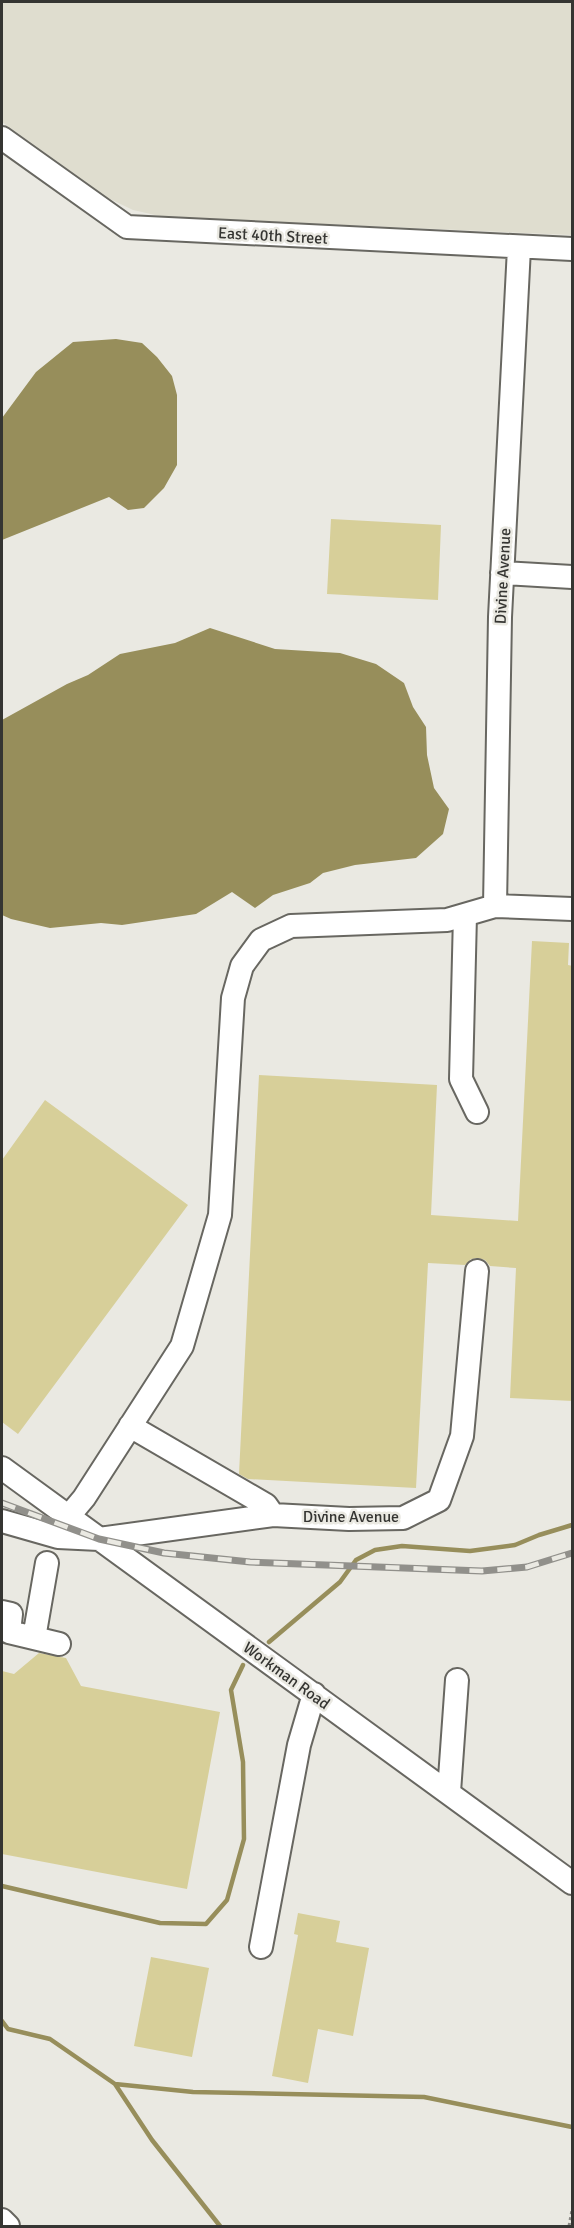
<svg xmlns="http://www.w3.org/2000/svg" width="574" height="2228" font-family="Signika,sans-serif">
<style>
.built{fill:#dfddcf}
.water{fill:#978e5b}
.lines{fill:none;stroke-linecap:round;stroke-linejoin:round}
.stream{stroke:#978e5b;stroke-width:4.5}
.building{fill:#d7cf99}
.minor-casing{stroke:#686761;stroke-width:26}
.path{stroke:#8b8a86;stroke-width:3;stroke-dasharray:3 3;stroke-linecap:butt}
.minor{stroke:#fff;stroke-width:22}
.rail-casing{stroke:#91908b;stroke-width:7}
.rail{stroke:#eae9e2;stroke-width:4.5;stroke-dasharray:14;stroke-linecap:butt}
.labels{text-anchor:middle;stroke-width:5;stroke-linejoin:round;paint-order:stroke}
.street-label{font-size:16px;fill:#353532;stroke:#eae9e2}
</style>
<rect width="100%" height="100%" fill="#eae9e2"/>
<path class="built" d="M2 2H572V235L164 217 133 210 108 198 2 122Z"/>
<path class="water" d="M116 339 142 343 157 357 172 376 177 395V465L164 488 144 508 128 510 109 497 2 540V418L36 372 73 342Z
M210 628 275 649 340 653 376 664 404 683 413 707 426 727 427 755 434 788 449 809 443 834 416 858 355 865 323 873 310 883 273 895 255 908 232 892 196 914 122 925 101 923 50 928 11 919 2 915V720L67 684 88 675 120 654 175 643Z"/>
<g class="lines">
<path class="stream" d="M269 1642 340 1582 356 1560 375 1550 402 1546 470 1551 515 1545 539 1535 572 1525
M2 1886 160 1923 206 1924 227 1900 244 1839 243 1762 231 1690 243 1665
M2 2021 8 2029 50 2039 115 2084 152 2140 220 2226
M115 2084 193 2092 424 2097 572 2127"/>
</g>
<path class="building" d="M331 519 441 525 438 600 327 594Z
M532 941 569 943 568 965 573 966V1401L510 1398 516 1268 490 1266 485 1260 478 1258 471 1259 465 1265 428 1263 416 1488 248 1479 239 1474 259 1075 437 1085 431 1215 518 1221Z
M45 1100 188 1205 18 1434 2 1422V1160Z
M39 1653 66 1658 81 1686 220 1712 187 1889 2 1854V1671L14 1674Z
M298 1913 340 1921 336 1942 369 1948 353 2036 318 2029 308 2083 272 2076 298 1935 294 1934Z
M151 1957 209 1968 192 2057 134 2046Z"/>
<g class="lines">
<defs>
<path id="minor" d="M2 138 127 227 572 249
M502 573 572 577
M495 906 500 617 519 248
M465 915 461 1079 477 1112
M130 1426 266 1505 273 1515
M2 1468 572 1883
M68 1517 84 1498 182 1346 220 1215 233 998 242 966 261 940 291 926 447 920 495 906 572 909
M2 1521 58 1537 99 1539 273 1515 349 1519 403 1518 439 1500 462 1436 477 1271
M2 1612 11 1614 9 1632 59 1644
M34 1638 47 1563
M449 1792 457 1680
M261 1947 299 1745 314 1694
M2 2220 8 2226"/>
</defs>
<use href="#minor" class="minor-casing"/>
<path class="path" d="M569 2226 572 2210"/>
<use href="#minor" class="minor"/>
<defs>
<path id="rail" d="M2 1503 99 1539 164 1553 250 1562 482 1571 527 1567 572 1553"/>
</defs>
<use href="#rail" class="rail-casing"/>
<use href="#rail" class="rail"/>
</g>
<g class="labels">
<g class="street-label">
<text transform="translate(273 235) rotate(3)" y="6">East 40th Street</text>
<text transform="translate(502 576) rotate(-87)" y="6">Divine Avenue</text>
<text x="351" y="1522">Divine Avenue</text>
<text transform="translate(287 1675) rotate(36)" y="6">Workman Road</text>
</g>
</g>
<rect width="574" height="2228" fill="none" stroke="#353532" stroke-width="6"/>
</svg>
